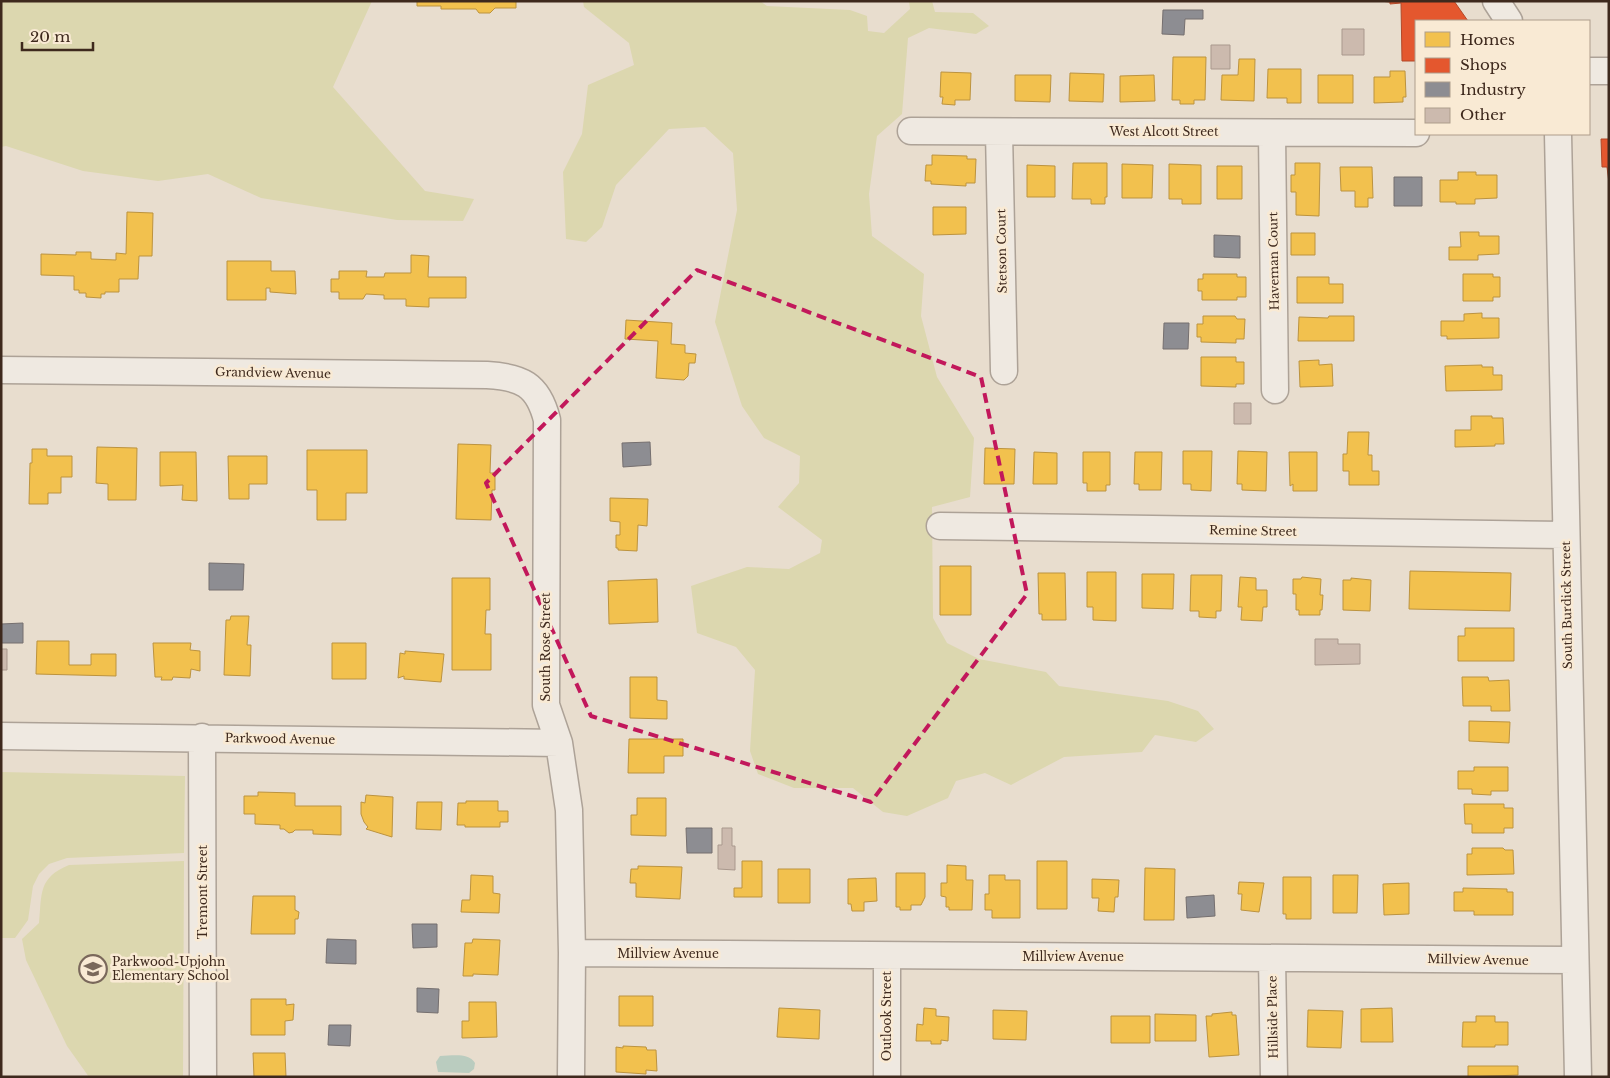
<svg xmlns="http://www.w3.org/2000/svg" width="1610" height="1078" font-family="'Libre Baskerville',serif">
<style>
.green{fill:#dcd7af}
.water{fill:#baccbf}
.homes{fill:#f2c14e;stroke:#bc933f}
.shops{fill:#e4572e;stroke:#b24929}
.industry{fill:#8d8d92;stroke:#756f6f}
.building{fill:#ccbaae;stroke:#a9988d}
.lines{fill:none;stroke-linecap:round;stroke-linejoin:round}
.street-casing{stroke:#ada297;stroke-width:29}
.street{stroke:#efe9e1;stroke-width:26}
.marked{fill:none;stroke:#c2185b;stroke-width:4;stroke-dasharray:10 6;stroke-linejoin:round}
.labels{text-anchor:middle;stroke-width:5;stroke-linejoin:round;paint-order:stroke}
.street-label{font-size:12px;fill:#3e291d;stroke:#f9ead4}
.poi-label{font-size:12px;fill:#3e291d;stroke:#f9ead4;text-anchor:start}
</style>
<rect width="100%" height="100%" fill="#e8ddce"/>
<path class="green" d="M1 1H372L333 87 425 191 474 199 463 221 397 220 261 198 208 174 158 181 83 171 6 146 1 147Z
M583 1H760L767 6 850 10 867 16 868 31 884 33 910 9 909 1H932L935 12 973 13 989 26 976 34 929 28 908 38 902 114 877 136 869 194 872 236 924 274 921 316 937 377 974 438 970 497 932 507 933 618 947 643 979 659 1046 672 1059 686 1168 701 1198 711 1214 729 1196 742 1155 735 1142 752 1064 757 1011 785 985 773 956 781 948 798 907 816 883 812 853 788H794L758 774 750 751 755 670 736 647 697 633 691 586 747 567 789 569 820 553 822 540 778 507 799 483 800 456 764 438 742 406 715 322 737 210 733 153 705 127 669 129 616 185 602 227 586 242 566 239 563 172 582 134 588 85 634 65 629 43 584 7Z
M1 772 185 776 184 853 67 858 49 864 39 874 33 886 28 920 15 938H1Z
M184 861 183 1077H89L67 1046 26 960 22 939 39 923C42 893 38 878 69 865Z"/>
<path class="water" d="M440 1056C452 1056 468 1052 475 1063L474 1069 469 1073 438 1072 436 1062Z"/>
<path class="homes" d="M417 1H516V8H495L490 13H479L476 9H441V6H417Z
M1173 57H1206L1205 100H1194V104H1180V100H1172Z
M1239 59H1255L1254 101 1221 100 1222 75H1238Z
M1268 69H1301V103H1287V98H1267Z
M1390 71H1405L1406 97H1403V102L1374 103V77H1390Z
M941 72 971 73 970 100H955V105L942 104 943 97H940Z
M1070 73 1104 74 1103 102 1069 101Z
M1015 75H1051L1050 102 1015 101Z
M1154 75 1155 101 1120 102V76Z
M1318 75H1353V103H1318Z
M932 155 967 156V159H976L975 183H966V186L931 184V181H925L926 165H932Z
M1073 163H1107V197H1105V204H1091V199H1072Z
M1295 163H1320L1319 216 1296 215V192H1291V175H1295Z
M1122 164 1153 165 1152 198H1122Z
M1169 164 1201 165V204H1182V199H1169Z
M1027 165 1055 166V197H1027Z
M1217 166H1242V199H1217Z
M1340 167H1372L1373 198H1368V207H1355V191H1341Z
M1458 172H1476V175H1497V198L1475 199V204H1456V202H1440V180H1458Z
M933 207H966V234L933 235Z
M127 212 153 213 152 256H139L138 279H119V292H105V294H101V298L86 297V293H79V290H74V276L41 275V254L76 255V252H91V259L116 260V253L126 254Z
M1460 232H1479V236H1499V254L1478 255V260H1449V247H1461Z
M1291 233H1315V255H1291Z
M411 255 429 256 428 277H466V298H429V307L406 306V299H384V295L366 294 363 299H339V292H331V279H339V271H367L366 277H384L385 273H411Z
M227 261H271V271H295L296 294 270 292V288H266V300H227Z
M1203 274H1237V277H1246V297H1237V300H1202V291H1198V279H1203Z
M1463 274H1493V277H1500V297H1493V301H1463Z
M1297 277H1329V284H1343V303H1297Z
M1482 313V318H1499V338L1447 339V336H1441V321H1464V314Z
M1203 316H1235L1237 319H1245L1244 339H1236V343L1201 342V337H1197V324H1203Z
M1329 316H1354V341H1298L1299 317 1328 318Z
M626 320 672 323 671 344 685 345V353L696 354 695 363H689L688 376 684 380 656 378 658 341 625 339Z
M1201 357H1236V362H1244V384H1236V387L1201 386Z
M1319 360V365L1332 364 1333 386 1300 387 1299 361Z
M1482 365V367H1493V375H1502V390L1446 391 1445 366Z
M1471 416H1492V418H1503L1504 444H1495V446L1455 447V430H1471Z
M1348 432H1369L1368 455H1372V471H1379V485H1349V471H1343V454H1347Z
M458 444 491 445 490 473H495V490H492L491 520 456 519Z
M97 447 137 448 136 500H108V484L96 483Z
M985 448 1015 449 1014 484H984Z
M32 449H47V456H72V477H61V493H48V504H29L30 463H32Z
M307 450H367V493H346V520H317V490H307Z
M1183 451H1212L1211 491 1191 490V484H1183Z
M1238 451 1267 452 1266 491 1242 490V484H1237Z
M160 452H196L197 501 182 500 183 485 160 486Z
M1034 452 1057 453V484H1033Z
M1083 452H1110V485H1106V491H1087V483H1083Z
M1135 452H1162L1161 490H1139V484H1134Z
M1289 452H1317V491H1293V484L1290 486Z
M228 456H267V484H249V499H229Z
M610 498 648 499 647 526 638 525 637 551 618 550V548H616V535H620V522L610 521Z
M940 566H971V615H940Z
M1410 571 1511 573 1510 611 1409 609Z
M1087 572H1116V621L1093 620V607H1087Z
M1038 573H1065L1066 620H1042V614H1039Z
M1142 574H1174L1173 609 1142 608Z
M1191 575H1222L1221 611H1216V618L1199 617V611H1190Z
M1240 577 1256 578V590H1267V607H1263L1262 621 1241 620 1242 607H1238Z
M1302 577 1321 579 1320 595H1323L1322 610H1320V615H1299V610H1296V594H1293V579H1301Z
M452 578H490V610H486L485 634H491V670H452Z
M1351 578 1371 580 1370 611 1343 610V580H1351Z
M657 579 658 622 609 624 608 581Z
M231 616H249L247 645H251L250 676 224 675 226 620H230Z
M1465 628H1514V661H1458V636H1465Z
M37 641H69V665H91V654H116V676L36 674Z
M153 643H191L190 650 200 651V671L191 669 190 678 173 677 172 680H161L162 677H155Z
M332 643H366V679H332Z
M405 651 444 654 441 682 404 679V676L398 678 400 653 405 654Z
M630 677H657V700L667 701V719L630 718Z
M1462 677H1488L1489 681 1509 680 1510 711H1491V706H1463Z
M1469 721 1510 722 1509 743 1469 741Z
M629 739H683V756H664V773H628Z
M1474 767H1508V791H1491V795L1472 794V789H1458V771H1474Z
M258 792 295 793V806H341V835L313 834V830H295L293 832 289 833 284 829H280V825L255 824V814H244V796H258Z
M366 795 393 797 392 837 366 829 368 827 364 822 361 814V802L365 803Z
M637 798H666V836L631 835V815H637Z
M466 801H498V811H508V822H500V827H465V825H457L458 803H466Z
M417 802H442L441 830 416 829Z
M1464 804H1504V808H1513V828H1504V833H1472V824H1465Z
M1472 848H1503L1505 850H1513L1514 874 1467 875V854H1472Z
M742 861H762V897H734V888H742Z
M1037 861H1067V909H1037Z
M947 865 966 866V880H973L972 910H949V907H946V897L941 896V883H947Z
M638 866 682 867 680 899 636 897V883H630L631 869H638Z
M1145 868 1175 869 1174 920H1144Z
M778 869H810V903H778Z
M896 873H925V897L921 905H911V910H900V907H896Z
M471 875 493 876V893L500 894 499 913 461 912 462 900H470Z
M989 875H1005V880H1020V918H992V910H985V894H989Z
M1333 875H1358L1357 913H1333Z
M1283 877H1311V919H1286V914H1283Z
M876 878 877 901 864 902V911H852L851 904H848V879Z
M1092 879 1119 880 1118 897H1115L1114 912 1098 911 1099 898H1092Z
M1239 882 1264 883 1259 912 1241 910 1242 894H1238Z
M1409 883V914L1384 915 1383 884Z
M1463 888 1507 889V892H1513V915H1474V911H1454V892H1463Z
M253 896H295V910L299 912 298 919H295V934H251Z
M473 939 500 940 498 975 473 974V976H463L465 943H472Z
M619 996H653V1026H619Z
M251 999H286V1005L294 1004 293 1020 285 1021V1035H251Z
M469 1002H496L497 1037 462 1038V1021H469Z
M779 1008 820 1010 819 1039 777 1037Z
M924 1008 936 1009V1016L949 1017 948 1041 941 1040V1044H931V1041H916L917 1024 923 1025Z
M1392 1008 1393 1042H1361V1009Z
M993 1010 1027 1011 1026 1040 993 1039Z
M1308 1010 1343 1011 1341 1048 1307 1047Z
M1232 1012V1015H1236L1239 1055 1209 1057 1206 1016H1212V1014Z
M1155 1014 1196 1015V1041H1155Z
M1111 1016H1150V1043H1111Z
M1476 1016H1495V1022H1508V1045H1495V1047H1462L1463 1022H1476Z
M623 1046 646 1047 647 1050H656L657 1071 646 1070V1074L616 1072V1047L623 1048Z
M253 1053H285L286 1077H254Z
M1468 1066H1518V1075L1468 1077Z"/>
<path class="shops" d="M1379 1H1454L1468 21H1416V61H1402L1401 3 1390 4V2Z
M1601 139H1609V183L1607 167H1602Z"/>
<path class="industry" d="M1163 10H1203V19H1185L1184 35 1162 34Z
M1394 177H1422V206H1394Z
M1214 235 1240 236V258L1214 257Z
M1164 323H1189L1188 349H1163Z
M650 442 651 465 623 467 622 443Z
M209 563 244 564 243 590H209Z
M23 623V643H1V624Z
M686 828H712V853H687Z
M1214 895 1215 916 1187 918 1186 897Z
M412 924H437V947L413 948Z
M327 939 356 940V964L326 963Z
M417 988 439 989 438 1013 417 1012Z
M329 1025H351L350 1046 328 1045Z"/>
<path class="building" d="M1342 29H1364V55H1342Z
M1211 45H1230V69H1211Z
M1234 403H1251V424H1234Z
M1315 639H1338V644H1360V664L1315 665Z
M1 649H7V670H1Z
M722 828H732V846H735V870L718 869V845H722Z"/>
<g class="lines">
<defs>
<path id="street" d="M1496 1 1509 21
M1589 71H1609
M911 131 1416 133
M999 132 1004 371
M1272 133 1275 390
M1558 134 1578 1077
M1 370 487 375C521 377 538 384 547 420L546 705 559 743 569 810 572 953 571 1077
M940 526 1565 535
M1 736 559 743
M202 737 203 1077
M572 953 1575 960
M1272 958 1274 1077
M887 1077V956"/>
</defs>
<use href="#street" class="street-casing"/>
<use href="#street" class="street"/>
</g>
<path class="marked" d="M697 270 981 377 1027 594 871 802 591 716 486 483Z"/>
<defs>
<symbol id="school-ring" viewBox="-11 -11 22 22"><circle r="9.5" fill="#f9ead4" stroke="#7a685b" stroke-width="1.5"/><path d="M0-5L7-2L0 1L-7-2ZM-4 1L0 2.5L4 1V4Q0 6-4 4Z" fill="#7a685b"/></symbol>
</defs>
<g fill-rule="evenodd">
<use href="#school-ring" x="77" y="953" width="32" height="32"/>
</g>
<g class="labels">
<g class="street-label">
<text x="1164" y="136">West Alcott Street</text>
<text transform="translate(1002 251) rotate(-91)" y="4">Stetson Court</text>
<text transform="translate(1274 261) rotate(-91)" y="4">Haveman Court</text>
<text transform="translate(273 373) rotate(1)" y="4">Grandview Avenue</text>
<text transform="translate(1253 531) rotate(1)" y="4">Remine Street</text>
<text transform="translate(1567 605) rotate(-91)" y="4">South Burdick Street</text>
<text transform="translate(546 647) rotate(-90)" y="4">South Rose Street</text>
<text transform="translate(280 739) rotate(1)" y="4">Parkwood Avenue</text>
<text transform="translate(203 892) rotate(-90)" y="4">Tremont Street</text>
<text x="668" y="958">Millview Avenue</text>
<text x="1073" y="961">Millview Avenue</text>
<text transform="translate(1478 960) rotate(1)" y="4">Millview Avenue</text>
<text transform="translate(887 1016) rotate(-90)" y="4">Outlook Street</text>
<text transform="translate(1273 1017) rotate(-91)" y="4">Hillside Place</text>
</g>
<g class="poi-label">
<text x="112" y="966">Parkwood-Upjohn<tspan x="112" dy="14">Elementary School</tspan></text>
</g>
</g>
<rect width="1610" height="1078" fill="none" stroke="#3e291d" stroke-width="5"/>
<rect x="1415" y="20" width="175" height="115" fill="#f9ead4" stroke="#ae9d8b"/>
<rect x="1425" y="32" width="25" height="15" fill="#f2c14e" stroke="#ae9d8b"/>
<text x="1460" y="45" font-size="15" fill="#3e291d">Homes</text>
<rect x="1425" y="58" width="25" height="15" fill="#e4572e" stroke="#ae9d8b"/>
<text x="1460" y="70" font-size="15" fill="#3e291d">Shops</text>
<rect x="1425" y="82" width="25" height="15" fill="#8d8d92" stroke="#ae9d8b"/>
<text x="1460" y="95" font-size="15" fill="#3e291d">Industry</text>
<rect x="1425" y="108" width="25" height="15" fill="#ccbaae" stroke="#ae9d8b"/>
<text x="1460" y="120" font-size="15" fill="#3e291d">Other</text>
<path d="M22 42v8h71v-8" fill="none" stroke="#3e291d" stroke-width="2.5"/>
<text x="30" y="42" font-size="15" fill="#3e291d" stroke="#f9ead4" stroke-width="4" paint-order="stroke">20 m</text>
</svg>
